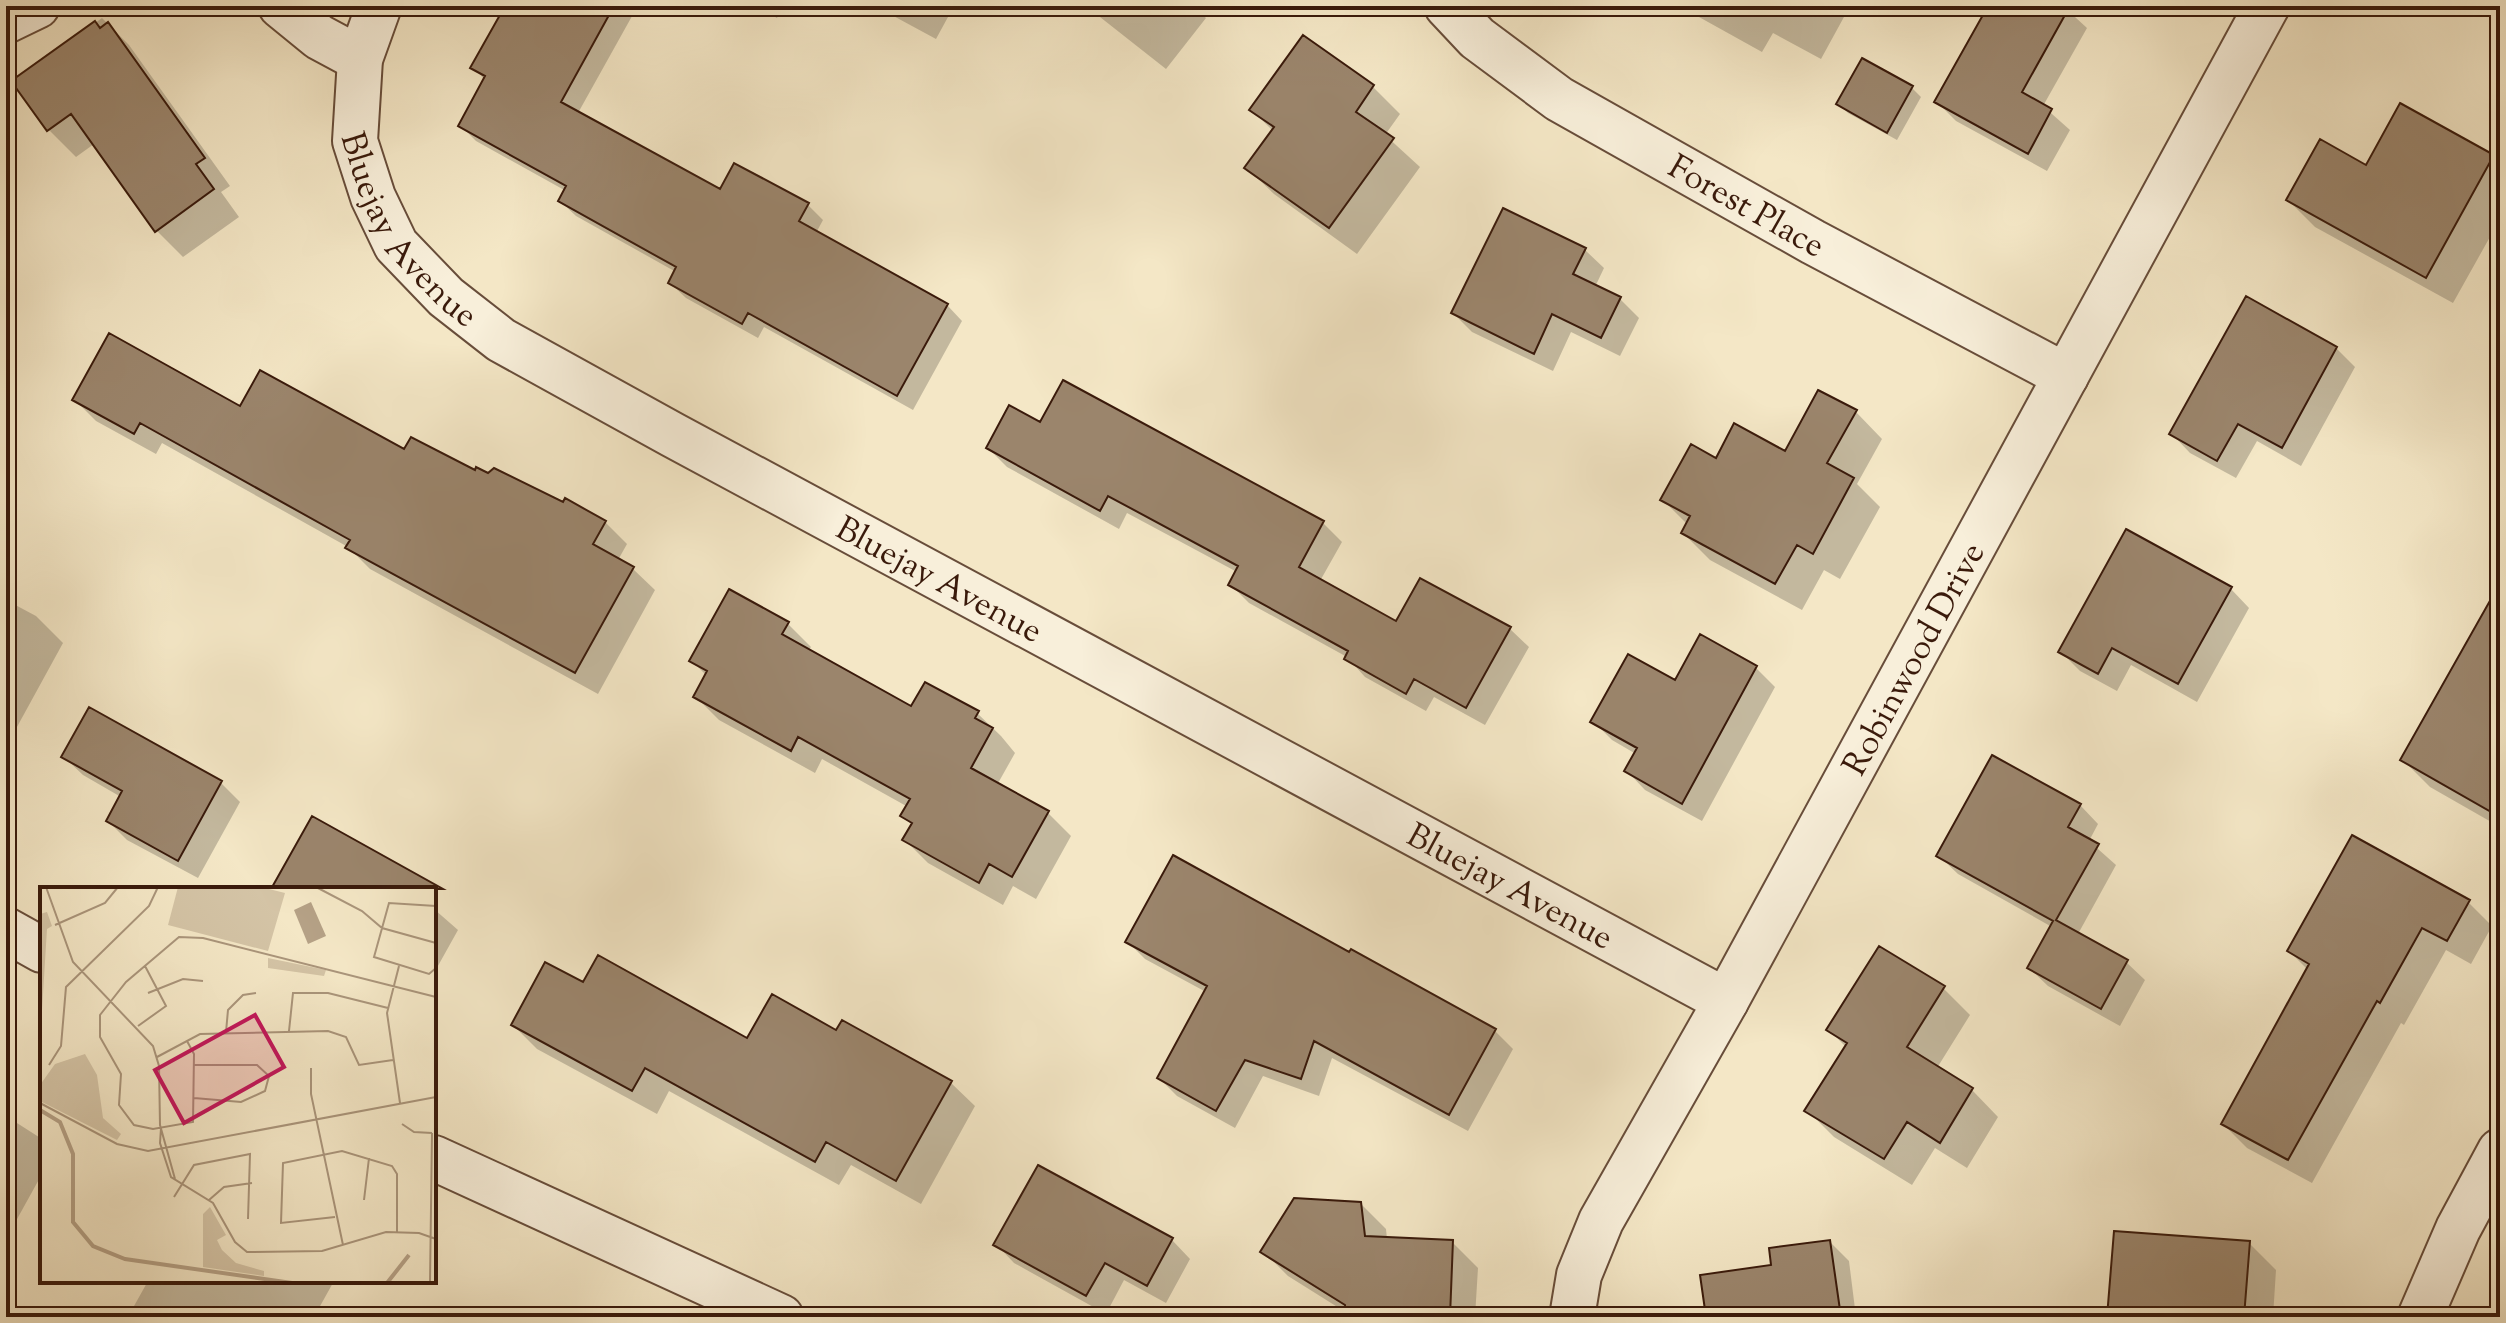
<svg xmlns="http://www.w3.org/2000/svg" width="2506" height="1323" font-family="'Sorts Mill Goudy',serif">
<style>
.shadow{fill:#0003}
.building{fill:#9b856c;stroke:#3a1a0b;stroke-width:2}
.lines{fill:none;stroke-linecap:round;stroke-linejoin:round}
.minor-casing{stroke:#684d3a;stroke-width:48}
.minor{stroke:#f8efda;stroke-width:44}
.labels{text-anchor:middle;stroke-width:8;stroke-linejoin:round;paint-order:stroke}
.street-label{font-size:34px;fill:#3a1a0b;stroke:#f8efda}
.inset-river{fill:none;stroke:#b5a186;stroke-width:4}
.inset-road{fill:none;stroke:#aa957b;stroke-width:2}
.view{fill:#c2185b;fill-opacity:0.15;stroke:#c2185b;stroke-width:4}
.inset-edge{fill:none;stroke:#3a1a0b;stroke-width:4}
</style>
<rect width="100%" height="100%" fill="#f4e7c6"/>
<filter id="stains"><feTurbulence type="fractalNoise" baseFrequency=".0025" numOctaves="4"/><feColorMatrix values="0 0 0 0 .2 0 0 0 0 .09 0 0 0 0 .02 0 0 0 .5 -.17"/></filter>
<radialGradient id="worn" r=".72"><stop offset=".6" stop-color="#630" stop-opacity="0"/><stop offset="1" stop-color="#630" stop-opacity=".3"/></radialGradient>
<path class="shadow" d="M507 6H633L636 9 578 113 720 192 808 205 823 220 816 233 947 305 962 321 913 410 764 327 758 338 686 298 670 283 676 272 576 216 560 201 566 191 476 141 460 125 485 80 473 67Z
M755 6H783L777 18Z
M875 6H954L936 39Z
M1086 6H1194L1206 18 1166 69Z
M1684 6H1850L1821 59 1773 33 1762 52 1690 12Z
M1990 6H2063L2087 28 2043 106 2070 130 2047 171 1956 121 1937 102Z
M102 18 129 45 230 186 221 192 239 217 183 257 156 230 94 144 76 157 49 130 14 82Z
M1303 37 1373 87 1400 114 1385 135 1420 167 1357 254 1274 194 1247 168 1273 131 1252 110Z
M1912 88 1921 97 1897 140 1848 113 1839 104Z
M2493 157 2500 164V219L2453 303 2315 227 2288 200 2367 168Z
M1585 250 1604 268 1595 287 1620 299 1639 318 1620 356 1571 332 1553 371 1472 332 1453 313Z
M2336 348 2355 367 2301 466 2257 441 2236 478 2190 453 2172 434Z
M1064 382 1323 523 1342 542 1320 581 1397 624 1510 629 1529 647 1485 725 1434 697 1426 711 1365 677 1347 657 1249 603 1230 584 1237 572 1127 513 1119 529 1007 467 988 448 1040 425Z
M75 400 241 409 476 472 605 522 627 544 618 560 633 569 655 590 598 694 370 569 348 547 162 443 156 454 96 421Z
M1856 412 1882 439 1857 484 1880 507 1840 579 1824 570 1802 610 1710 560 1683 533 1688 525 1662 499 1785 454Z
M2231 589 2249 608 2197 702 2131 665 2117 691 2080 671 2061 652Z
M6 600 36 616 63 643 6 747Z
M787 623 811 647 808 651 912 709 977 713 1001 736 1015 753 997 785 1048 813 1071 836 1036 899 1013 886 1003 905 928 863 905 840 913 826 903 816 908 807 822 759 815 773 719 720 695 696 707 676 692 661Z
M1701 637 1756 668 1775 687 1702 821 1645 790 1627 771 1636 754 1612 740 1593 721 1675 683Z
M2500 645V827L2430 787 2403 760Z
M90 710 221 783 240 802 198 878 127 840 108 821 121 797 83 775 64 757Z
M2080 805 2098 824 2089 841 2116 865 2078 934 2126 962 2145 980 2120 1026 2048 986 2029 968 2052 927 1958 874 1939 856Z
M2468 902 2492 926 2471 964 2446 950 2404 1025 2401 1023 2312 1183 2247 1148 2223 1124 2308 970 2289 951Z
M434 909 458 930 434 973Z
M1127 941 1350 955 1352 952 1495 1031 1513 1049 1468 1131 1332 1058 1319 1096 1263 1076 1235 1128 1177 1096 1159 1078 1206 992 1145 959Z
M584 985 748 1041 837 1033 950 1082 975 1106 921 1204 851 1165 839 1185 669 1091 657 1114 537 1049 513 1025Z
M1943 988 1970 1015 1937 1068 1972 1090 1998 1117 1967 1168 1935 1148 1912 1185 1834 1137 1807 1110 1846 1047 1829 1030Z
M6 1116 42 1139V1174L6 1239Z
M1361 1204 1386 1229 1387 1239 1452 1242 1478 1268 1475 1317H1347V1313L1288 1276 1263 1251Z
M1172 1240 1190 1259 1166 1303 1124 1280 1106 1314 1014 1263 996 1244Z
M1830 1242 1849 1261 1856 1317H1708L1773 1267Z
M2249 1243 2276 1270 2273 1317H2109Z
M148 1281H334L314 1317H144L134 1306Z"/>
<path class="building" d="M505 6H614L561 102 720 189 734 163 809 203 799 221 948 304 897 396 748 313 742 324 668 283 676 267 558 201 566 186 458 126 485 76 470 68Z
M1988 6H2070L2022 92 2052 109 2028 154 1934 102Z
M95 21 100 28 108 22 205 158 196 164 214 189 155 232 71 114 47 131 11 81Z
M1303 35 1374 85 1356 112 1394 138 1329 228 1244 168 1274 127 1249 110Z
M1862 58 1913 86 1887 133 1836 104Z
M2400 103 2494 155 2426 278 2286 200 2320 139 2366 165Z
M1503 208 1586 248 1573 274 1621 297 1601 338 1552 314 1534 354 1451 313Z
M2246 296 2337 347 2282 448 2238 424 2217 461 2169 434Z
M109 333 240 406 260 370 404 449 411 437 475 470 476 467 488 473 494 468 563 502 565 498 606 521 593 544 634 567 575 673 345 548 350 540 140 423 134 434 72 400Z
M1063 380 1324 521 1299 567 1396 621 1420 578 1511 627 1466 708 1414 679 1406 694 1344 659 1348 651 1228 585 1238 566 1108 496 1100 511 986 448 1009 405 1040 422Z
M1818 390 1857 410 1827 463 1854 478 1813 554 1797 545 1775 584 1681 533 1690 516 1660 500 1691 444 1716 458 1734 423 1785 451Z
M2126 529 2232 587 2178 684 2112 648 2098 674 2058 652Z
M2500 583V817L2400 760Z
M729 589 789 622 782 634 911 706 925 682 979 711 975 718 993 728 971 768 1049 811 1012 877 989 864 979 883 902 840 912 823 900 816 910 799 798 737 791 751 693 697 707 671 689 661Z
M1700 634 1757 666 1682 804 1624 771 1637 748 1590 722 1628 654 1675 680Z
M89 707 222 781 178 861 106 821 122 791 61 757Z
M1992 755 2081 804 2068 827 2099 844 2056 920 2128 960 2101 1009 2027 968 2053 921 1936 856Z
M312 816 443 889H271Z
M2352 835 2470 900 2447 941 2422 928 2380 1003 2377 1001 2288 1160 2221 1124 2309 964 2287 951Z
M1173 855 1349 952 1351 949 1496 1029 1449 1115 1314 1041 1301 1079 1245 1060 1216 1111 1157 1078 1207 986 1125 942Z
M1879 946 1945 986 1907 1047 1973 1088 1940 1143 1907 1122 1884 1159 1804 1111 1847 1043 1826 1030Z
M598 955 747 1038 772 994 836 1030 842 1020 952 1081 896 1181 826 1142 815 1162 645 1068 632 1091 511 1025 545 962 583 982Z
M1038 1165 1173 1238 1147 1286 1105 1263 1086 1296 993 1245Z
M1294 1198 1361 1202 1365 1236 1453 1240 1450 1317H1345V1305L1260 1252Z
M2114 1231 2250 1241 2244 1317H2107Z
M1830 1240 1841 1317H1706L1700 1275 1771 1265 1769 1248Z"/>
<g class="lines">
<defs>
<g id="minor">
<path d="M281 6 319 37 360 59"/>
<path id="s1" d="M379 6 360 59 355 141 373 197 396 245 446 297 501 340 673 435 1726 1001"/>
<path id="s2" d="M1447 6 1477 38 1559 99 1813 242 2066 376"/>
<path d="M6 21 37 6"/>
<path d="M6 930 42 950"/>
<path d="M434 1158 781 1317"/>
<path id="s3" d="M1572 1317 1579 1275 1601 1221 1726 1001 2267 6"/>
<path d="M2420 1317 2458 1229 2500 1151"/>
</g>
</defs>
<use href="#minor" class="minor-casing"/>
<use href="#minor" class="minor"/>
</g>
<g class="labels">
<g class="street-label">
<text dy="12" stroke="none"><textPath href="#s2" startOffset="362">Forest Place</textPath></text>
<text dy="12" stroke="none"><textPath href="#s1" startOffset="244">Bluejay Avenue</textPath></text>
<text dy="12" stroke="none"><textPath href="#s1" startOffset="892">Bluejay Avenue</textPath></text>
<text dy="12" stroke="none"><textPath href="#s3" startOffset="744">Robinwood Drive</textPath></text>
<text dy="12" stroke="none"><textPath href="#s1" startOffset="1540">Bluejay Avenue</textPath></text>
</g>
</g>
<g transform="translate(40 887)">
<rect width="396" height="396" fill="#f4e7c6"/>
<path d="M138 0H221L245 6 228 64 128 38ZM7 25 12 39 7 42 0 156V27ZM228 71 286 83 284 89 228 81ZM45 167 57 188 63 231 81 247 77 253 0 214V198L15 177ZM170 320 186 348 177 353 182 363 196 376 224 384V389L163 380V327Z" fill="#d4c4a6"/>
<path d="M271 15 286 49 268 57 254 23Z" fill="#b5a186"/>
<path class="inset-river" d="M0 223 20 235 33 267V335L53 359 85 372 252 396M347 396 369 368"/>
<path class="inset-road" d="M6 0 33 75 113 159 119 179 120 238 135 292M276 0 322 24 342 41 396 56M396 19 349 16 334 70 389 87 396 81M15 38 65 16 78 0M359 79 347 126 360 216M108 106 143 92 163 94M98 139 126 119 105 79M249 144 253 106H288L348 121M186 145 188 123 203 108 216 106M147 154 154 167 153 235 113 242 94 238 79 218 81 187 60 150V128L86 95 139 50 163 51 396 110M117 170 160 147 288 144 306 150 319 178 353 173M9 178 21 159 26 100 109 19 118 0M153 178H217L229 189 225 204 201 215 154 211M271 181V207L303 358M0 216 77 257 108 264 396 210M362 237 374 245 392 246M121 241 120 256 131 290 173 316 195 355 207 365 282 364 346 345 379 346 396 352M134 310 154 278 210 267 208 332M169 313 184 300 212 296M324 313 329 271M295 330 241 336 243 276 302 264 352 279 357 287V345M390 396 392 246"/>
<path class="view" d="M215 128 244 180 144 236 115 183Z"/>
<rect width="396" height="396" class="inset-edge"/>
</g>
<rect width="2506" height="1323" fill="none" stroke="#f4e7c6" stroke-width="32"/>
<rect x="8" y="8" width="2490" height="1307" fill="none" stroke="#3a1a0b" stroke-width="4"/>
<rect x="16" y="16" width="2474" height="1291" fill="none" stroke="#3a1a0b" stroke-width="2"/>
<rect width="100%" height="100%" filter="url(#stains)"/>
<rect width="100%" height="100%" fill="url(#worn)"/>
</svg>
